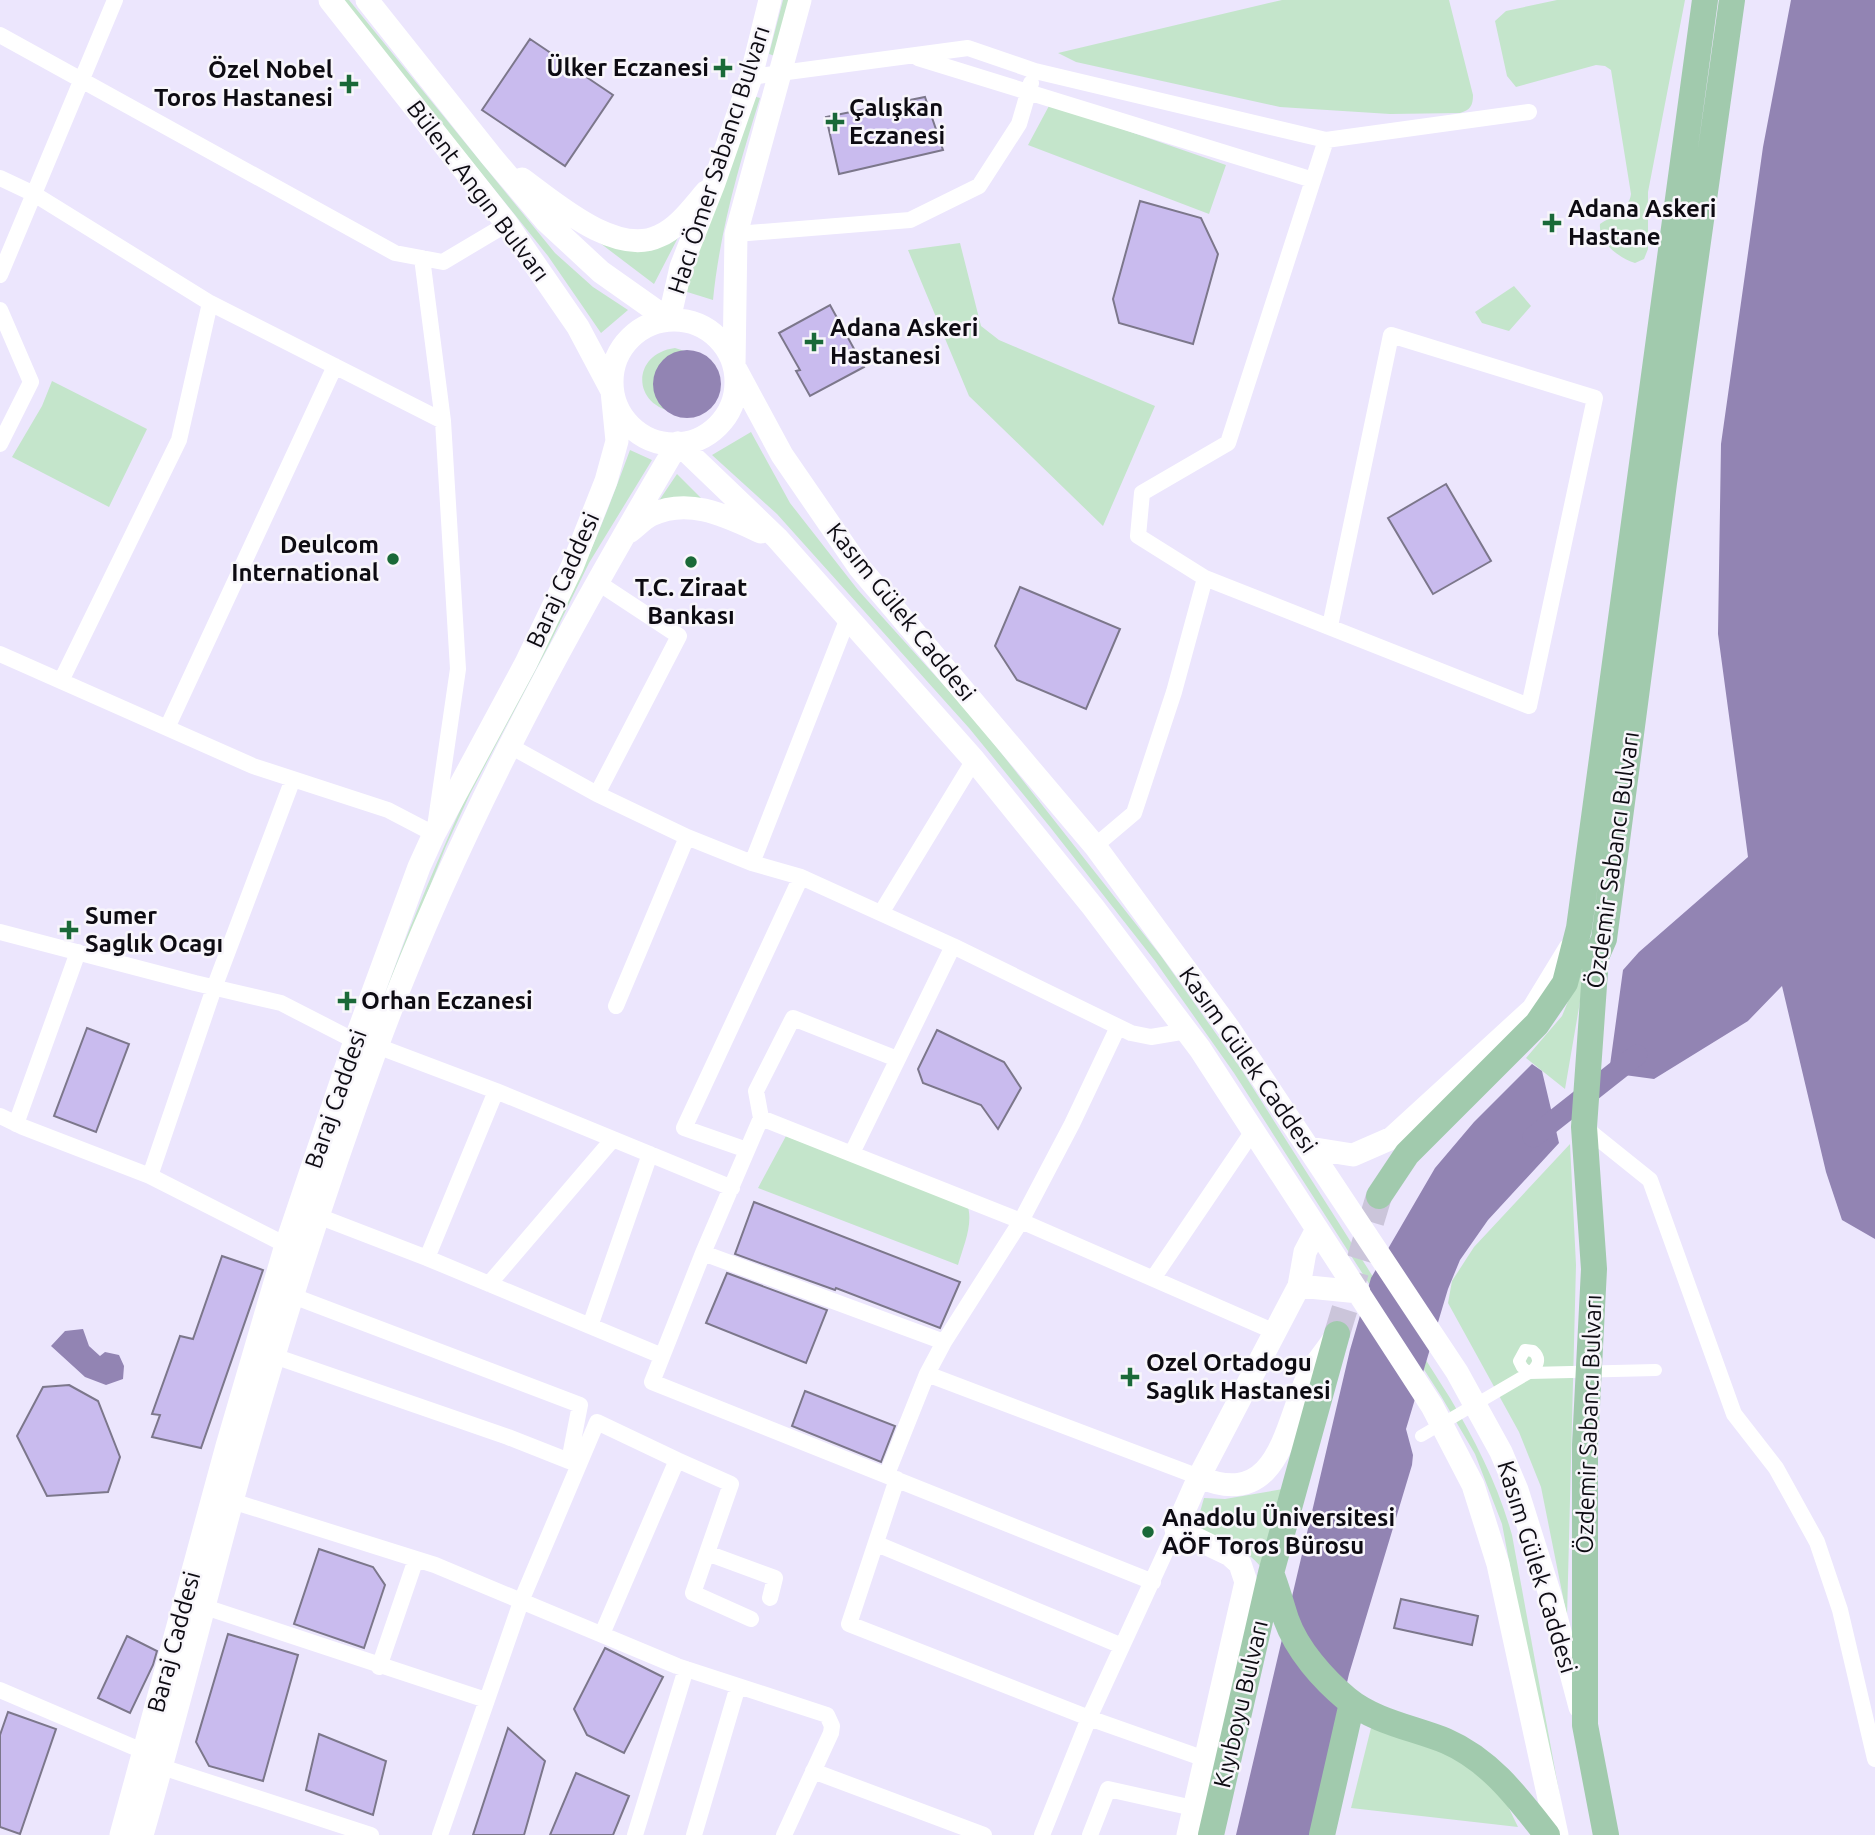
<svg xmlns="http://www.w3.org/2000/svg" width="1875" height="1835" font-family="Ubuntu,sans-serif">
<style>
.green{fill:#c4e5cb}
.water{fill:#9284b3}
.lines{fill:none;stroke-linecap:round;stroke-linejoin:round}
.canal{stroke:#9284b3;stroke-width:21}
.building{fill:#c9bbee;stroke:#7c778b;stroke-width:2}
.primary-tunnel{stroke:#cbc5da;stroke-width:26;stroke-dasharray:26 13;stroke-linecap:butt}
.pedestrian{stroke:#fff;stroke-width:12}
.minor{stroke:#fff;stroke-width:16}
.secondary{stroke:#fff;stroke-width:23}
.primary{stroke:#a1caad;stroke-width:26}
.poi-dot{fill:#1a6938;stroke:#f8f6fb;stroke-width:2.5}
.labels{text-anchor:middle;stroke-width:5;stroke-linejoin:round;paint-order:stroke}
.poi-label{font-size:24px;font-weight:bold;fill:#0d0b12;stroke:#f8f6fb;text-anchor:start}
.street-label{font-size:24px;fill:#0d0b12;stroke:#f8f6fb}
</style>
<rect width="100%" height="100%" fill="#ece6fd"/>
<path class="green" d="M342 0H349L555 253 593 287 628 310 601 333 548 256Z
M783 0H789L775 56 769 54Z
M1282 0H1449L1473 95C1473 106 1470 110 1460 113L1390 114 1280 107 1076 62 1058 53Z
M1557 0H1685L1648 192V249L1644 259 1635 263C1619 258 1598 242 1600 224 1612 216 1629 210 1631 194L1611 70 1605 66 1596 65 1516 87 1507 76 1495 21 1506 11Z
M753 96 760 98C739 165 720 230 713 300L684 291Z
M1050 104 1226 165 1209 214 1028 145Z
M684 226 654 284 596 240Z
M960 243 981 326 999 340 1013 346 1155 406 1103 526 969 396 908 250Z
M1514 286 1531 306 1509 331 1482 323 1475 312Z
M675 348 694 354 677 412C632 408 630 354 675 348Z
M52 381 147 429 109 507 12 457 42 406Z
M751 432 790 503 858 590 976 721 1161 956 1241 1069 1450 1398C1476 1442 1498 1485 1512 1535L1567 1835H1561L1502 1524 1475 1454 1441 1396 1234 1073 1155 961 1050 827 969 728 777 514 712 455Z
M630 450 652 460 589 563 548 647 470 794 446 846 383 1005 273 1324C327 1162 377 998 446 842 487 746 539 656 585 563 602 526 616 488 630 450Z
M677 474 703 500 654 508Z
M1611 751 1583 984 1565 1089 1526 1058 1562 1016 1576 982Z
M786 1136 968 1207C973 1226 963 1247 958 1265L758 1188Z
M1570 1144 1576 1265 1567 1617 1541 1487 1519 1432 1448 1303 1452 1281 1474 1247Z
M1283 1489 1263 1569C1242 1545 1224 1540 1194 1533L1204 1498 1225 1499Z
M1371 1728 1452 1750 1504 1798 1518 1827 1351 1808Z"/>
<path class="water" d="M1791 0H1875V1239L1842 1220 1826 1172 1782 986 1748 1021 1654 1079 1617 1074 1610 1065 1623 970 1639 952 1748 857 1718 634 1721 444 1763 147Z
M653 384a34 34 0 1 1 68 0a34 34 0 1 1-68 0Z
M1532 1064 1542 1071 1559 1143 1488 1220 1460 1260 1448 1289 1406 1429 1413 1455 1412 1465 1349 1674 1311 1835H1236L1350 1350 1371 1278 1435 1168 1474 1122Z
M83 1329 89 1346 100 1356 105 1352 119 1355 124 1366 123 1379 106 1385 85 1377 51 1346 65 1331Z"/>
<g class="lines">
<path class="canal" d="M1533 1137 1637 1055"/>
</g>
<path class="building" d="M530 39 613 95 565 166 482 110Z
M925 97 943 150 839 174 826 117Z
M1140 201 1201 218 1218 254 1193 344 1119 323 1113 299Z
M830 305 864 367 810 396 796 371 800 370 779 333Z
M1446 484 1491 561 1433 594 1388 518Z
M1020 587 1120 629 1086 709 1017 680 995 646Z
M87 1028 129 1044 96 1132 54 1116Z
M937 1030 1004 1062 1021 1088 998 1129 981 1105 923 1083 918 1069Z
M754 1202 960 1282 940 1328 836 1288 835 1290 735 1254Z
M222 1256 263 1270 201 1448 152 1437 160 1415 152 1414 180 1336 193 1339Z
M727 1273 827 1310 806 1363 706 1323Z
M69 1385 98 1401 120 1457 108 1492 47 1496 17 1436 43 1387Z
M805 1391 895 1426 881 1462 792 1426Z
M319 1549 373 1567 385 1585 364 1648 294 1624Z
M1401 1599 1478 1616 1472 1645 1394 1628Z
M228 1634 298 1655 263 1781 209 1766 196 1742Z
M127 1636 157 1651 153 1665 130 1713 98 1698Z
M605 1648 663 1677 624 1753 587 1735 574 1709Z
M8 1712 56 1729 20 1834 0 1827V1735Z
M508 1728 545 1761 524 1835H473Z
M319 1734 386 1761 373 1815 306 1790Z
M576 1773 629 1796 613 1835H550Z"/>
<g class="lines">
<path class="primary-tunnel" d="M1337 1334 1379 1196"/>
<path class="pedestrian" d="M1421 1436 1529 1373C1538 1367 1542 1359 1533 1351L1525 1350 1519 1361 1522 1367 1529 1373 1656 1370"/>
<path class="minor" d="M0 35 395 253 443 262 507 224
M918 58 1313 180
M751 77 968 48 1035 71 1326 140 1529 112
M0 178 34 194 210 303 443 421
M736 234 910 220 979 186 1019 124 1031 83
M0 275 115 0
M0 310 31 382 0 444
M1205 578 1529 706 1595 398 1391 335 1330 626
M597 582 679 636 597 794
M0 654 253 766 388 810 434 834 458 669 443 421 422 258
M61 681 179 440 210 303
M167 728 335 366
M510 746 597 794 687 837 752 863 801 877 953 946 1131 1033 1151 1037 1187 1031
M1095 846 1134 813 1174 692 1205 578 1138 536 1142 493 1228 443 1326 140
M752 863 848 618
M881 913 974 760
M0 932 195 983 281 1003 355 1041
M616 1006 687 837
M377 1046 496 1091 732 1188
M897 1059 793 1018 756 1091 761 1118 703 1253 652 1382 1153 1582
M0 1116 23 1127 150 1176 286 1245
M761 1118 1021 1221 1275 1332
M16 1124 78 952
M1584 1127 1650 1180 1734 1414 1776 1468 1817 1542 1840 1610 1875 1759
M747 1150 684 1128 801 877
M852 1153 953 946
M150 1176 214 988 293 779
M318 1216 427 1258 662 1356
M703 1253 944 1342
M427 1258 496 1091
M1154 1277 1253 1131
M489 1284 613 1139
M590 1326 650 1154
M274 1356 508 1437 569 1461 580 1405 293 1296
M927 1374 1199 1477
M677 1460 731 1484 693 1593 751 1619
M887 1474 927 1374 944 1342 1021 1221 1072 1124 1118 1027
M897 1479 849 1624 1089 1718 1205 1759
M232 1501 435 1565 677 1666 827 1715 832 1726 831 1733 784 1835
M877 1544 1122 1646
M707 1553 775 1578 770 1598
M205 1607 486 1700
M379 1667 416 1559
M0 1690 145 1752
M162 1767 371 1835
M813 1771 984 1835
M440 1835 522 1599 597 1422 677 1460 602 1634
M635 1835 686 1669
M694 1835 738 1686
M1042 1835 1089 1718 1176 1529
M1090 1835 1108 1789 1193 1808"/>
<path class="secondary" d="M367 0 491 156 546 221 601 272 669 320
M800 0 736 234 734 366 782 455 859 567 1095 846 1230 1030 1457 1372 1501 1452 1517 1490 1551 1598 1580 1707
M522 179C555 203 616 257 659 236 678 228 693 207 706 192
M669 320 681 267 714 183 751 77 770 0
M612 382a62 62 0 1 1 124 0a62 62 0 1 1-124 0Z
M678 443 777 538 974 760 1093 907 1200 1049 1432 1406 1473 1485 1498 1564 1557 1835
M629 532C636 527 643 519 651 515 689 497 726 516 761 532
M1309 1148 1353 1155 1392 1138 1533 1009 1569 950
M1299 1286 1359 1292
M1199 1477C1277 1510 1284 1431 1307 1378 1313 1366 1324 1354 1332 1342
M121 1835 227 1446 286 1245 355 1041 419 867 434 834 526 663 572 567 606 481 617 441 612 391 578 327 507 224 330 0
M142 1835C174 1724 202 1612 232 1501 274 1348 322 1197 376 1049 454 837 563 637 678 443
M1188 1835 1246 1582 1240 1564 1230 1555 1176 1529 1199 1477 1299 1286 1305 1252 1317 1229"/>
<path class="primary" d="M1379 1196 1407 1154 1537 1024 1565 983 1579 928 1705 0
M1271 1573C1277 1588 1281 1604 1286 1619 1297 1650 1323 1679 1347 1699 1375 1722 1414 1728 1446 1741 1490 1760 1518 1798 1547 1835
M1211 1835 1271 1573 1337 1334
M1322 1835 1352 1703
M1606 1835 1585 1725V1445L1594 1269 1584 1127 1596 957 1604 939 1664 483 1732 0"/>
</g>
<g class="poi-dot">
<path d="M719.5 57.5h7v7h7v7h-7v7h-7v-7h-7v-7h7z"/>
<path d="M345.5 73.5h7v7h7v7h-7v7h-7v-7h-7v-7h7z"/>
<path d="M831.5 111.5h7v7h7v7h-7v7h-7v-7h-7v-7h7z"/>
<path d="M1548.5 212.5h7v7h7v7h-7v7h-7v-7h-7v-7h7z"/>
<path d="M810.5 331.5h7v7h7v7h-7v7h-7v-7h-7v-7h7z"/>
<circle cx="393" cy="559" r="7"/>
<circle cx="691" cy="562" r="7"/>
<path d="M65.5 919.5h7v7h7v7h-7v7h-7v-7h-7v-7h7z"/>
<path d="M343.5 990.5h7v7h7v7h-7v7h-7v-7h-7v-7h7z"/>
<path d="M1126.5 1366.5h7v7h7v7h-7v7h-7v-7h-7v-7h7z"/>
<circle cx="1148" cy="1532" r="7"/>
</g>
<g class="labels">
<g class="poi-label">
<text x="709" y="76" text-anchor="end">Ülker Eczanesi</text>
<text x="333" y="78" text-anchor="end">Özel Nobel<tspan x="333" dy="28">Toros Hastanesi</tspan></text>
<text x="849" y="116">Çalışkan<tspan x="849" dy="28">Eczanesi</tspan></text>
<text x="1568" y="217">Adana Askeri<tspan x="1568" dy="28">Hastane</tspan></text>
<text x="830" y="336">Adana Askeri<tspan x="830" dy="28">Hastanesi</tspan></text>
<text x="379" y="553" text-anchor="end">Deulcom<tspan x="379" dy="28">International</tspan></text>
<text x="691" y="596" text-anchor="middle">T.C. Ziraat<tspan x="691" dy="28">Bankası</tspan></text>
<text x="85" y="924">Sumer<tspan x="85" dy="28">Saglık Ocagı</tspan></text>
<text x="361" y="1009">Orhan Eczanesi</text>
<text x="1146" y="1371">Ozel Ortadogu<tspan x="1146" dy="28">Saglık Hastanesi</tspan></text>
<text x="1162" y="1526">Anadolu Üniversitesi<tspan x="1162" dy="28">AÖF Toros Bürosu</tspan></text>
</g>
<g class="street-label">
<text transform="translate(719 160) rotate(-72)" y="8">Hacı Ömer Sabancı Bulvarı</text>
<text transform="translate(478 191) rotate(53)" y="8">Bülent Angın Bulvarı</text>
<text transform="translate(563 580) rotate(-66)" y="8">Baraj Caddesi</text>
<text transform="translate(901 612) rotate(51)" y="8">Kasım Gülek Caddesi</text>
<text transform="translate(1613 860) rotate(-82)" y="8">Özdemir Sabancı Bulvarı</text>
<text transform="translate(1248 1060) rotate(55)" y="8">Kasım Gülek Caddesi</text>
<text transform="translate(336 1099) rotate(-71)" y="8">Baraj Caddesi</text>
<text transform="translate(1589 1424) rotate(-88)" y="8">Özdemir Sabancı Bulvarı</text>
<text transform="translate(1537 1567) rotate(73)" y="8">Kasım Gülek Caddesi</text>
<text transform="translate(174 1642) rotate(-75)" y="8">Baraj Caddesi</text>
<text transform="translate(1241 1704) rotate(-77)" y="8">Kıyıboyu Bulvarı</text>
</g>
</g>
</svg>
